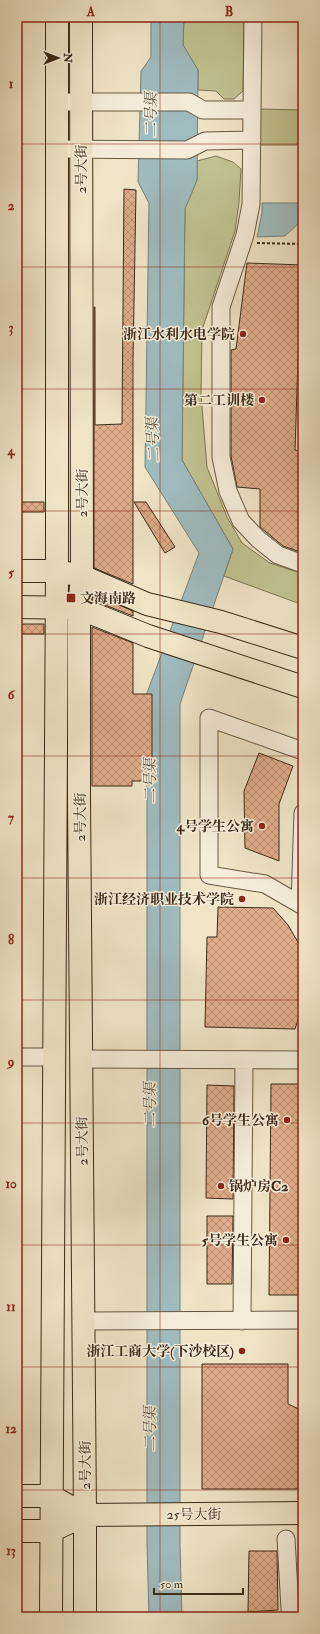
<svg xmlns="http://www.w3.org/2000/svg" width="320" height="1634" font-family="'IM FELL Double Pica','Noto Serif SC',serif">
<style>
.grass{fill:#c1c290;stroke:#7e7654}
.water{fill:#9fbcc0;stroke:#77827c}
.building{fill:url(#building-cross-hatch);stroke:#3b2a17}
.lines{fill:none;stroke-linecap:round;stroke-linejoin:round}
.minor-casing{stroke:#685843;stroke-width:19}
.major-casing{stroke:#3b2a17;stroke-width:24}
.path{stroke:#3b2a17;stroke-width:2;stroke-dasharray:3 2;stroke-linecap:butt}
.minor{stroke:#f5edda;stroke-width:17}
.major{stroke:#efe4c6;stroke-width:22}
.grid{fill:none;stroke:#8f2418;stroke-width:1;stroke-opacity:0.55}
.poi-dot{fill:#8f2418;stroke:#f5edda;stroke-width:1.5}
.labels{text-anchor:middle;stroke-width:3;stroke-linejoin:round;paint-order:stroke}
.street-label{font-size:14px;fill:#3b2a17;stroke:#f5edda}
.poi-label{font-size:14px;font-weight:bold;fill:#3b2a17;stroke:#f5edda;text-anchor:end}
.water-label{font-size:15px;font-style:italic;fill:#544e41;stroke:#f5edda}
.neatline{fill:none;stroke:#8f2418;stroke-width:1.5}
.grid-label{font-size:13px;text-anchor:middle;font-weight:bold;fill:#8f2418}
</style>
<defs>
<pattern id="building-cross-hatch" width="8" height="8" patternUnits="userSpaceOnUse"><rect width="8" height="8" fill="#e0ac8b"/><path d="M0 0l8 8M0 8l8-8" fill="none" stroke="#b78c71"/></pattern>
</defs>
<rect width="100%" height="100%" fill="#efe4c6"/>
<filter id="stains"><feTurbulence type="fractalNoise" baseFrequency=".005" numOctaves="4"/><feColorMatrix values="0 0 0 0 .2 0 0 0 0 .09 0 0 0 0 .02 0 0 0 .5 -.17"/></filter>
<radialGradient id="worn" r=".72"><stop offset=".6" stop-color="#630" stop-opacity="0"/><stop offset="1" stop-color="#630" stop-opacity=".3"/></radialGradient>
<path class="grass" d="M184 17H244L243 91 234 99H224L216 91 198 90V70L183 45Z
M259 109 303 110V145H259Z
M216 156 233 162 241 169 239 202 235 231 202 330 201 395 207 467 227 517 242 543 270 563 303 574V605L224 576 233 549 182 460 185 208 197 180V161Z"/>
<path class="water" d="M151 17H184L183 45 198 70 197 180 185 209 182 460 233 549 180 704V1544L182 1617H149L147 1544V693L199 553 145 467 149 203 138 182 141 71 151 57Z
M262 203H303V221H301L285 236 257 237 262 213Z"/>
<path class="building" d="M124 189 136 190 133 360V584L94 568V307H95V425L122 424Z
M247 263 303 265V330L299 329 295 450 303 452V553L283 546 260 527V489L237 487 231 456V350L236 349Z
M17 502H44V512H17Z
M134 502H146L175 547 165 553Z
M93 594 133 611V616L92 600Z
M17 624H44V634H17Z
M92 627 133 643V694H152V781H132V786H92Z
M259 753 293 766 279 804V861L245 848 244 791Z
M218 907 273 908 288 925 299 944 303 963V1004L295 1029 205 1027 207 937H217Z
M271 1084H303L302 1295H269Z
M207 1085 234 1086 233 1199 206 1198Z
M207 1216H233L232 1284H207Z
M202 1364H288V1404L303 1411V1489H202Z
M249 1551H277L278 1610 248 1612Z"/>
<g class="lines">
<defs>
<path id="minor" d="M253 17 251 204 245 235 221 307V457L228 491 241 521 258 539 278 555 303 564
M57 102H189L203 110H252
M57 149 187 150 205 141 252 140
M303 751 209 718V875L265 884 303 906
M300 904 303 813
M17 1057H53
M81 1059 303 1060
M84 1321 303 1320
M242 1321 244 1060
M286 1539 290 1609 294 1617"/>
<path id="major" d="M81 17 82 576 79 608V799L85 1515V1617
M17 571H57L82 576 147 604 221 622 303 648
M17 607 79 608 148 636 303 687
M17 1496H51L85 1515
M17 1531H51L85 1515 303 1513
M51 1617 57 571V17"/>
</defs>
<use href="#minor" class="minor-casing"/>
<use href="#major" class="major-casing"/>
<path class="path" d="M257 243 303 244"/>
<use href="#minor" class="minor"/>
<use href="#major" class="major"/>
</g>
<path class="grid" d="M160 17V1617M17 144H303M17 267H303M17 389H303M17 511H303M17 634H303M17 756H303M17 878H303M17 1000H303M17 1123H303M17 1245H303M17 1367H303M17 1490H303"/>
<g class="poi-dot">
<circle cx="243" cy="334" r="4"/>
<circle cx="262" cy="400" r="4"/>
<rect x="66" y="593" width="10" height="10" rx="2"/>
<circle cx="262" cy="826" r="4"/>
<circle cx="242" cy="899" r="4"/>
<circle cx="287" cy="1120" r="4"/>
<circle cx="221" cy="1186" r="4"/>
<circle cx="286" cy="1240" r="4"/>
<circle cx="242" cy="1351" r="4"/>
</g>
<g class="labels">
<g class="street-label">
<text transform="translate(81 169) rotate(-90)" y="5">2号大街</text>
<text transform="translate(82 493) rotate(-90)" y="5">2号大街</text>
<text transform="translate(80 817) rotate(-90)" y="5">2号大街</text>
<text transform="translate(82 1141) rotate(-91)" y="5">2号大街</text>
<text transform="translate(85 1465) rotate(-90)" y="5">2号大街</text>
<text x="194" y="1519">25号大街</text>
</g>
<g class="poi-label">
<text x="235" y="339">浙江水利水电学院</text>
<text x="254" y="405">第二工训楼</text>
<text x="80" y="603" text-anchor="start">文海南路</text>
<text x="254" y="831">4号学生公寓</text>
<text x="234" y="904">浙江经济职业技术学院</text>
<text x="279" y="1125">6号学生公寓</text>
<text x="229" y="1191" text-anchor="start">锅炉房C2</text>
<text x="278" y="1245">5号学生公寓</text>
<text x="234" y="1356">浙江工商大学(下沙校区)</text>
</g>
<g class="water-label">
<text transform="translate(151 115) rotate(-90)" y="5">二号渠</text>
<text transform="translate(153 440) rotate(-93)" y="5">二号渠</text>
<text transform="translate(150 781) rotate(-90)" y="5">二号渠</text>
<text transform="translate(150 1105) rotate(-90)" y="5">二号渠</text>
<text transform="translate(150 1429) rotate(-90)" y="5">二号渠</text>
</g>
</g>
<rect width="320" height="1634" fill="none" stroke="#efe4c6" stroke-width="44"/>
<g transform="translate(58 58) rotate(90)" stroke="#f5edda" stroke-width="3" paint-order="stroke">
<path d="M0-3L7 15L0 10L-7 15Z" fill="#3b2a17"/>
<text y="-6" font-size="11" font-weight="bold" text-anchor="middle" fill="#3b2a17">N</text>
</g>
<path d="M154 1588v6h89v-6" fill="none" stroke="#3b2a17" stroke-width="2"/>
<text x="160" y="1588" font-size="12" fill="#3b2a17" stroke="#f5edda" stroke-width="3" paint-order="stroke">50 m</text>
<rect x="22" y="22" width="276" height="1590" class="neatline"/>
<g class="grid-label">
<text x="91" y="16">A</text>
<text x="229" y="16">B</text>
<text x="11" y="88">1</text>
<text x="11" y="210">2</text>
<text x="11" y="332">3</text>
<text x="11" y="455">4</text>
<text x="11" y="577">5</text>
<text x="11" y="699">6</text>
<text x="11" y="822">7</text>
<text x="11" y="944">8</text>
<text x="11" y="1066">9</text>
<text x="11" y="1188">10</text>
<text x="11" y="1311">11</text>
<text x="11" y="1433">12</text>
<text x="11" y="1555">13</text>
</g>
<rect width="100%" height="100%" filter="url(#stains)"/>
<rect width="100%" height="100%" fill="url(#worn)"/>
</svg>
